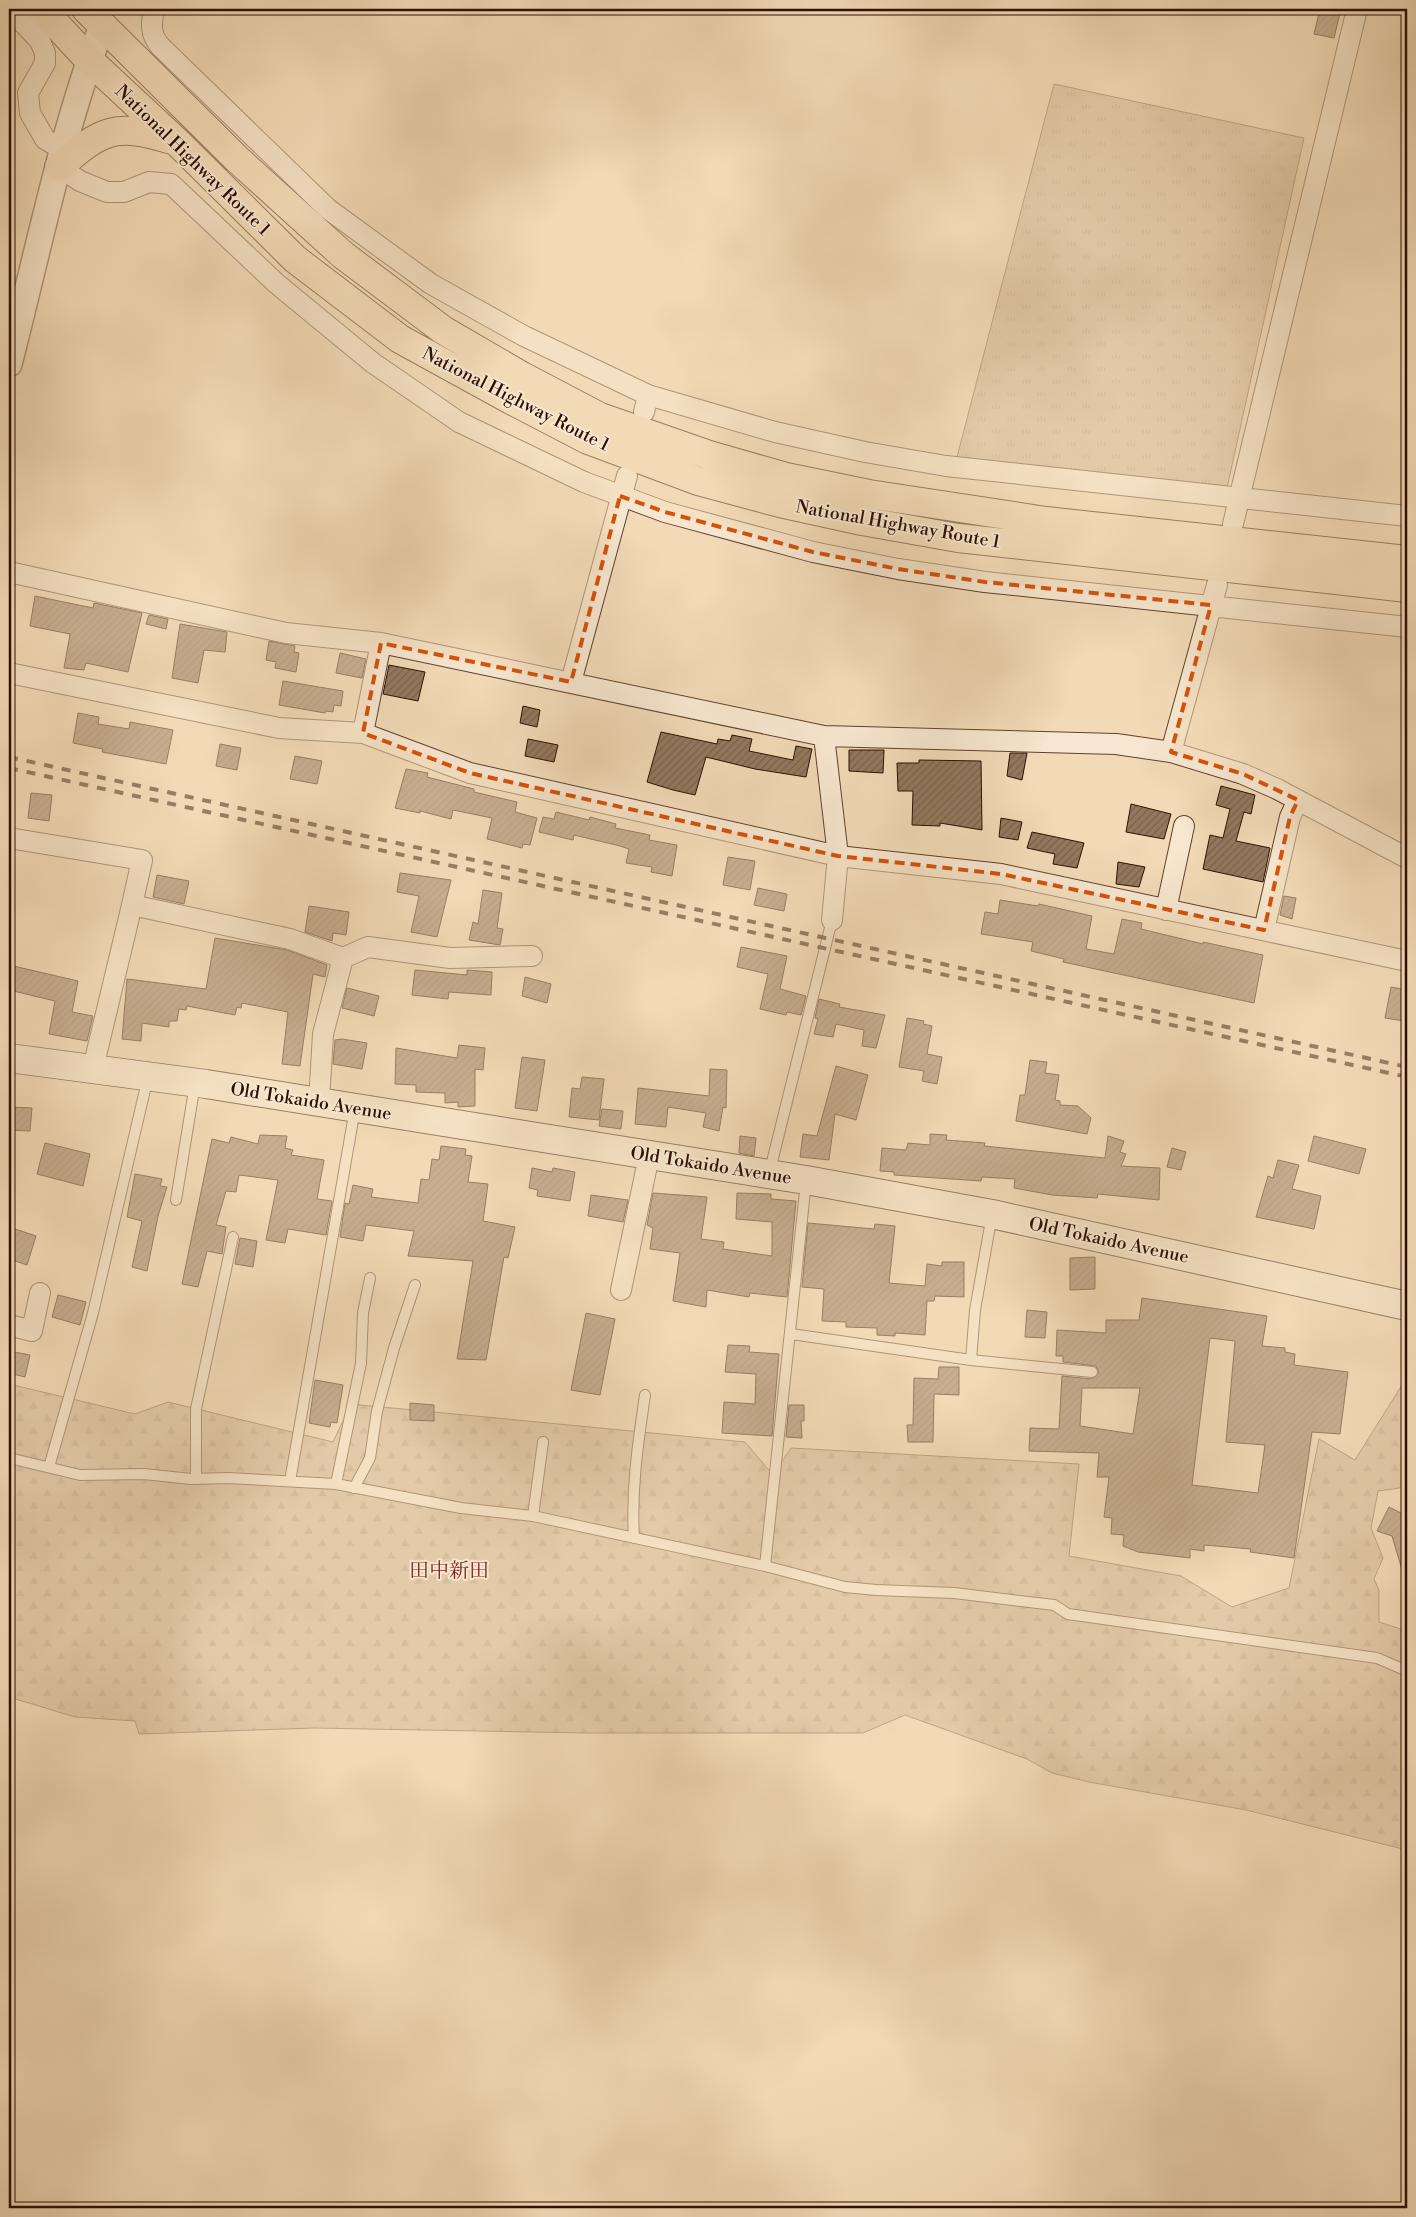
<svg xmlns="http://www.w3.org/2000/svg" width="1416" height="2217" font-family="'Libre Bodoni','Noto Serif JP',serif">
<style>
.grass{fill:url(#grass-tufts);stroke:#7f634c}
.forest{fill:url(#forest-firs);stroke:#7f634c}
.building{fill:url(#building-hatch);stroke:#2d0f00;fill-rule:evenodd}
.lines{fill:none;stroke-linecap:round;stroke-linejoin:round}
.service-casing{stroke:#5e422e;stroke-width:12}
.minor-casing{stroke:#5e422e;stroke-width:22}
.tertiary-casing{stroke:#5e422e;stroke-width:28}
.secondary-casing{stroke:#2d0f00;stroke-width:30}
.trunk-casing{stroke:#2d0f00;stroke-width:30}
.service{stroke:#f7e7d0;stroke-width:10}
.minor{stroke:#f7e7d0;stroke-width:20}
.tertiary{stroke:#f7e7d0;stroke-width:25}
.secondary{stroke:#f7e7d0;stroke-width:28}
.trunk{stroke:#f2dab7;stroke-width:28}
.rail{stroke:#2d0f00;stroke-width:4;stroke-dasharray:9 9;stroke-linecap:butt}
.marked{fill:none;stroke:#d5520b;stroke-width:4;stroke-dasharray:10 6;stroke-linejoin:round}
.labels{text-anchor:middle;stroke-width:4;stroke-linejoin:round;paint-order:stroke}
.street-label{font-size:18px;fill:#2d0f00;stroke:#f7e7d0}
.quarter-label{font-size:20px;fill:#7a1f14;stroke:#f7e7d0}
</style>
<defs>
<pattern id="grass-tufts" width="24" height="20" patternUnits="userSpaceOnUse" patternTransform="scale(1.25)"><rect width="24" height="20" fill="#d1b798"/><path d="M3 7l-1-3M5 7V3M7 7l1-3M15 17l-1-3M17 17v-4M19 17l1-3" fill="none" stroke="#b49c81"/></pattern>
<pattern id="forest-firs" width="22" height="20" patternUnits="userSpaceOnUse" patternTransform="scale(1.25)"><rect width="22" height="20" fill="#d1b798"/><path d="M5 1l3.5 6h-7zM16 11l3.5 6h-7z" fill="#b49c81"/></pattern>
<pattern id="building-hatch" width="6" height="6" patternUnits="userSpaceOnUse" patternTransform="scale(1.25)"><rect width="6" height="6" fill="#93795f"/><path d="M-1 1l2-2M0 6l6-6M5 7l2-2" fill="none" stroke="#78624c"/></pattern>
</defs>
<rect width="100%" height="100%" fill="#f2dab7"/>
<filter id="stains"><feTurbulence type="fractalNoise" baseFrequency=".004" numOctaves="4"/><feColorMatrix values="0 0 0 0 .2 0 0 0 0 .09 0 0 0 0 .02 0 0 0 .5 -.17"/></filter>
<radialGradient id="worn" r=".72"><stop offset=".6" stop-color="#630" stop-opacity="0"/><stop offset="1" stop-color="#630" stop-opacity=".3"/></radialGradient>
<path class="grass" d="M1054 84 1304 138 1227 488 956 461Z"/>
<path class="forest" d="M1407 1377V1487L1378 1491 1371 1528 1383 1558 1374 1579 1379 1590V1622L1407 1631V1850L1246 1810 1089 1782 1052 1773 1027 1759 905 1715 863 1733H586L314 1728 139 1734 135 1721 75 1717 9 1697V1384L135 1414 168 1402 333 1442 351 1404 745 1442 773 1475 791 1448 1079 1464 1069 1556 1181 1576 1232 1607 1289 1588 1319 1439 1355 1460Z"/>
<path class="building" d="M1320 9H1341L1334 38 1314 34Z
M35 596 93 608 94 603 142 613 128 672 86 663 84 670 64 668 70 634 30 626Z
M149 615 168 619 166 629 146 624Z
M180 624 227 632 225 652 204 650 198 683 172 678Z
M269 641 295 646 294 652 299 653 296 672 275 668 276 662 266 660Z
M340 653 366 659 362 678 336 673Z
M389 665 425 672 418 701 383 694Z
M283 681 343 691 341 706 334 705 333 712 326 711 325 713 279 705Z
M523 706 540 710 537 727 520 723Z
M78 713 99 717 98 724 129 729 130 722 173 730 166 764 102 752 103 749 73 743Z
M661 732 717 744 718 739 730 741 732 735 752 739 749 751 793 760 796 746 812 749 806 777 755 769 706 757 695 795 673 790 647 782Z
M528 739 558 745 554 762 525 756Z
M220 744 241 748 237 770 216 766Z
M849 750H884L883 773 849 771Z
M1010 753H1027L1022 780 1007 776Z
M295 756 322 761 317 784 290 779Z
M919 760 981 761 982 830 940 823V826L912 825 913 791H898L897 763H919Z
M406 769 428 773 427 777 474 789V792L517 802 515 812 537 818 530 845 523 844 522 848 487 839 492 818 453 810 451 819 420 811V813L395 808Z
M1221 786 1255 795 1251 814 1244 812 1236 841 1270 848 1263 882 1203 869 1210 835 1223 838 1230 809 1216 805Z
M31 793 52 795 49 821 28 818Z
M1131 804 1171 814 1164 839 1126 832Z
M556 812 589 820 590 817 616 824 615 828 650 835 649 840 677 845 672 876 651 872 652 867 626 863 629 849 620 846 574 835 573 840 539 832 543 817 554 819Z
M1001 818 1022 822 1018 840 999 837Z
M1032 832 1084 843 1077 868 1053 864 1055 854 1027 848Z
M728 857 755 861 750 890 723 885Z
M1118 862 1145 867 1139 887 1116 884Z
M400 873 451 880 437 937 411 932 419 896 397 892Z
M157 875 189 881 184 904 153 897Z
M758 888 787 894 784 911 754 905Z
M483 890 502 893 497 928 503 929 500 945 469 940 473 922 478 924Z
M1284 896 1296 898 1292 919 1280 915Z
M1000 900 1038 906 1039 904 1092 916 1086 949 1114 954 1122 919 1142 923 1141 929 1203 944V942L1263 955 1254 1003 1063 962 1064 959 1031 951 1033 942 981 934 985 912 998 914Z
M309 906 349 912 346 935 333 933 332 941 305 932Z
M215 938 287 950 327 965 325 977 313 974 300 1066 282 1064 288 1012 242 1003 241 1008 237 1007 235 1015 187 1006 186 1010 179 1009 177 1021H169V1027L142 1023 141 1041 122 1039 127 979 206 989Z
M741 947 787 956 780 989 806 996 801 1015 787 1012 786 1015 760 1009 768 974 737 967Z
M9 965 78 981 72 1012 93 1016 87 1041 49 1034 55 1001 9 990Z
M415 970 467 975V970L492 972 491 995 449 992 448 999 412 995Z
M525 977 551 984 547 1003 522 996Z
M1391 987 1407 990 1404 1021 1385 1018Z
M347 988 379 996 374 1016 342 1008Z
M819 999 840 1004 839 1007 885 1015 876 1048 862 1046 864 1030 836 1024 833 1037 814 1034 818 1019 815 1018Z
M907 1018 924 1021 923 1024 932 1026 927 1054 942 1057 937 1084 922 1081 924 1071 899 1067Z
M342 1039 367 1043 362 1069 333 1064 335 1040Z
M459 1045 485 1048 483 1070 475 1069V1106L458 1107V1102L445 1103V1093L416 1092V1085L395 1084 396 1048 457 1058Z
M522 1057 545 1060 537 1111 515 1108Z
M1030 1060 1047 1062 1045 1073 1059 1075 1055 1100 1060 1101V1105L1078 1106 1091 1118 1087 1134 1016 1121 1020 1095H1025Z
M836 1066 868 1075 856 1120 835 1114 829 1160 800 1157 803 1134 817 1136Z
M710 1069 727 1070 726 1108 723 1107 719 1131 703 1127 706 1113 668 1107 666 1127 635 1124 638 1088 709 1096Z
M582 1077 604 1079 599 1120 569 1117 572 1088 580 1089Z
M9 1107 32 1108 30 1131 9 1130Z
M602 1109 623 1111 621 1129 599 1126Z
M930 1134 947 1135 946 1140 985 1143 984 1146 1105 1158 1108 1136 1124 1141 1120 1152 1126 1154 1121 1166 1160 1168 1159 1200 1098 1194 1097 1198 1052 1195 1014 1188 1015 1179 982 1177 981 1181 922 1177 894 1175V1172L880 1171 882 1148 906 1150 908 1143 930 1145Z
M260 1135 287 1136 285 1148 293 1150 291 1155 324 1160 317 1199 332 1201 326 1235 288 1229 285 1243 266 1240 278 1180 239 1175 236 1192 226 1191 216 1225 226 1227 222 1254 207 1251 198 1287 182 1284 212 1139 229 1143 231 1137 258 1144Z
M740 1136 756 1138 754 1156 739 1153Z
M1314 1136 1366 1149 1359 1174 1308 1161Z
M45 1143 90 1154 83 1186 37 1174Z
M441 1146 466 1149 465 1155 472 1156 468 1182 488 1184 483 1221 515 1227 508 1258 504 1257 486 1360 457 1359 473 1261 408 1256 414 1231 366 1225 363 1241 340 1237 345 1203 349 1204 353 1185 373 1189 371 1197 418 1203 421 1179 429 1180 432 1159 439 1160Z
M1172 1148 1186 1152 1181 1170 1167 1167Z
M1278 1160 1299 1165 1292 1189 1321 1196 1314 1229 1256 1217 1268 1176 1273 1178Z
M532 1168 552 1172 553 1168 575 1172 570 1201 537 1196 538 1190 529 1188Z
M135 1174 162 1179 160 1186 167 1187 158 1216 147 1271 132 1267 142 1221 127 1217Z
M653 1193 707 1197 701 1239 724 1242 723 1249 772 1256V1222L736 1219 737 1193 771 1194V1199L796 1201 787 1297 750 1293 749 1297 707 1290 706 1307 673 1301 680 1253 650 1249 653 1228 647 1225Z
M591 1195 628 1200 623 1222 588 1216Z
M808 1223 874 1229 875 1224 895 1226 889 1283 925 1286 927 1264 942 1266V1262H964V1297L935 1296 934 1301H927L925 1335 895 1333V1336L877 1335V1328L846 1327V1322L822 1321 824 1289 802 1287Z
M9 1227 36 1236 27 1265 9 1259Z
M240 1238 257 1241 253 1267 235 1264Z
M1095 1257V1289L1070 1290V1258Z
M58 1295 86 1302 80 1325 52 1317Z
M1142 1298 1267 1316 1262 1346 1285 1348V1352L1295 1354 1294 1365 1348 1372 1340 1434 1312 1432 1294 1558 1250 1552 1251 1549 1204 1545V1551L1190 1549V1558L1138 1552 1123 1546 1124 1535 1111 1534 1112 1518 1104 1517 1109 1477H1097L1099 1453 1029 1451 1030 1428 1059 1429 1062 1376 1092 1379 1099 1373 1096 1366 1063 1362V1356H1056L1057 1330 1106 1333V1320H1139ZM1210 1338 1235 1341 1226 1442 1265 1445 1258 1493 1192 1485ZM1082 1388H1140L1133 1434 1080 1426Z
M1027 1310 1047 1312 1045 1338 1025 1337Z
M586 1313 615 1319 600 1395 571 1390Z
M728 1345 750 1346 749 1352 779 1354 772 1436 722 1433 724 1402 755 1404 756 1374 725 1372Z
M9 1351 30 1355 25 1377 9 1373Z
M939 1367H959V1395L934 1394 933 1442H908L907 1425H913L914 1378 938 1379Z
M315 1380 343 1385 337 1423 331 1422 330 1427 309 1423Z
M410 1403 434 1405V1421L410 1420Z
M789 1405H804V1421H801L802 1438 786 1437Z
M1389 1507 1407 1516V1572L1403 1573 1392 1536 1377 1531Z"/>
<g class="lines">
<defs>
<path id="service" d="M769 1174 832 920
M176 1200 195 1084
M791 1334 971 1360 1092 1372
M971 1360 975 1310 992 1215
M9 1458 80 1475 144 1474 191 1479 228 1478 336 1484 461 1508 533 1516 765 1566 845 1587 876 1590 954 1593 1054 1605 1068 1614 1377 1658 1407 1671
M49 1467 93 1313 148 1077
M196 1479V1409L233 1237
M290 1481 355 1109
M336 1484 361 1363 363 1313 370 1278
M354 1488 370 1458 377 1411 394 1348 415 1285
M533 1516 543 1442
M634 1538C631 1489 638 1443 645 1395
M765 1566 806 1182"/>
<path id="minor" d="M10 9 40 41 45 53V63L28 93 30 113 45 139 63 150
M154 9C151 24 150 34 160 46L328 209 431 284 524 336 648 395 775 432 865 452 946 466 1407 516
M59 167 80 181 107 192H124L149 182 171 184 277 284 373 363 459 422 584 482 665 512 813 552 898 569 985 582 1407 627
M644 412 648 395
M1233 524 1357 9
M9 572 286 633 381 643 824 736 1116 744 1171 752 1243 774 1277 789 1407 858
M9 673 279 728 363 733 470 773 838 856 1001 874 1407 961
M571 682 627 476
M363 733 381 643
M824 736 838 856 832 920
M1171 752 1217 585
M9 838 142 860 132 905 290 939 343 958 368 947 450 958 532 956
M1166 910 1184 826
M1264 930 1290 817 1298 800
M93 1068 132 905
M319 1102 323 1034 343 958
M621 1290 649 1156
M9 1325 32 1331 40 1293"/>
<path id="tertiary" d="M9 364C38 252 61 135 102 26"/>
<path id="secondary" d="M9 1058 206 1084 806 1180 992 1214 1407 1306"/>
<path id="trunk" d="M42 9 89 60 176 141 295 259 400 339 511 400 588 440 698 481 780 503 862 521 958 538 1407 588
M86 9 237 159 343 255 443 330 522 376 600 417 709 455 786 477 869 494 1046 521 1407 560
M59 167C103 128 116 123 172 140"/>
</defs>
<use href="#service" class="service-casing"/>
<use href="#minor" class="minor-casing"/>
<use href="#tertiary" class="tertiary-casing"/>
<use href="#secondary" class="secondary-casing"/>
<use href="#trunk" class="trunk-casing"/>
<use href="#service" class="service"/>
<use href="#minor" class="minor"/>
<use href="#tertiary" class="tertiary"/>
<use href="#secondary" class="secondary"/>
<use href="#trunk" class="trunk"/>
<path class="rail" d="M9 757 1407 1067
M9 768 1407 1077"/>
</g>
<path d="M0 0H1416V2217H0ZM620 496 665 512 813 552 898 569 985 582 1211 605 1171 752 1243 774 1298 800 1290 817 1264 930 1001 874 838 856 470 773 363 733 381 643 571 682Z" fill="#f2dab7" fill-opacity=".55" fill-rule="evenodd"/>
<path class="marked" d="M620 496 665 512 813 552 898 569 985 582 1211 605 1171 752 1243 774 1298 800 1290 817 1264 930 1001 874 838 856 470 773 363 733 381 643 571 682Z"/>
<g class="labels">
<g class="street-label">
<text transform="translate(193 160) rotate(44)" y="6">National Highway Route 1</text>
<text transform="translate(516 399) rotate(27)" y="6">National Highway Route 1</text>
<text transform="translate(898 524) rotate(10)" y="6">National Highway Route 1</text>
<text transform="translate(311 1101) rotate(9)" y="6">Old Tokaido Avenue</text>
<text transform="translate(711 1165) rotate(9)" y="6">Old Tokaido Avenue</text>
<text transform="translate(1109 1240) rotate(12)" y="6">Old Tokaido Avenue</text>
</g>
<g class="quarter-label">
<text x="449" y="1577">田中新田</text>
</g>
</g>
<rect width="1416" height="2217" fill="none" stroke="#f2dab7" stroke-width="30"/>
<rect x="10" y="10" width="1396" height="2197" fill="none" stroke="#2d0f00" stroke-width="2.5"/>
<rect x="15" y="15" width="1386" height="2187" fill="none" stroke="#2d0f00"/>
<rect width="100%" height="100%" filter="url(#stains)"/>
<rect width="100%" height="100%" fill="url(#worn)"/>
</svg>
